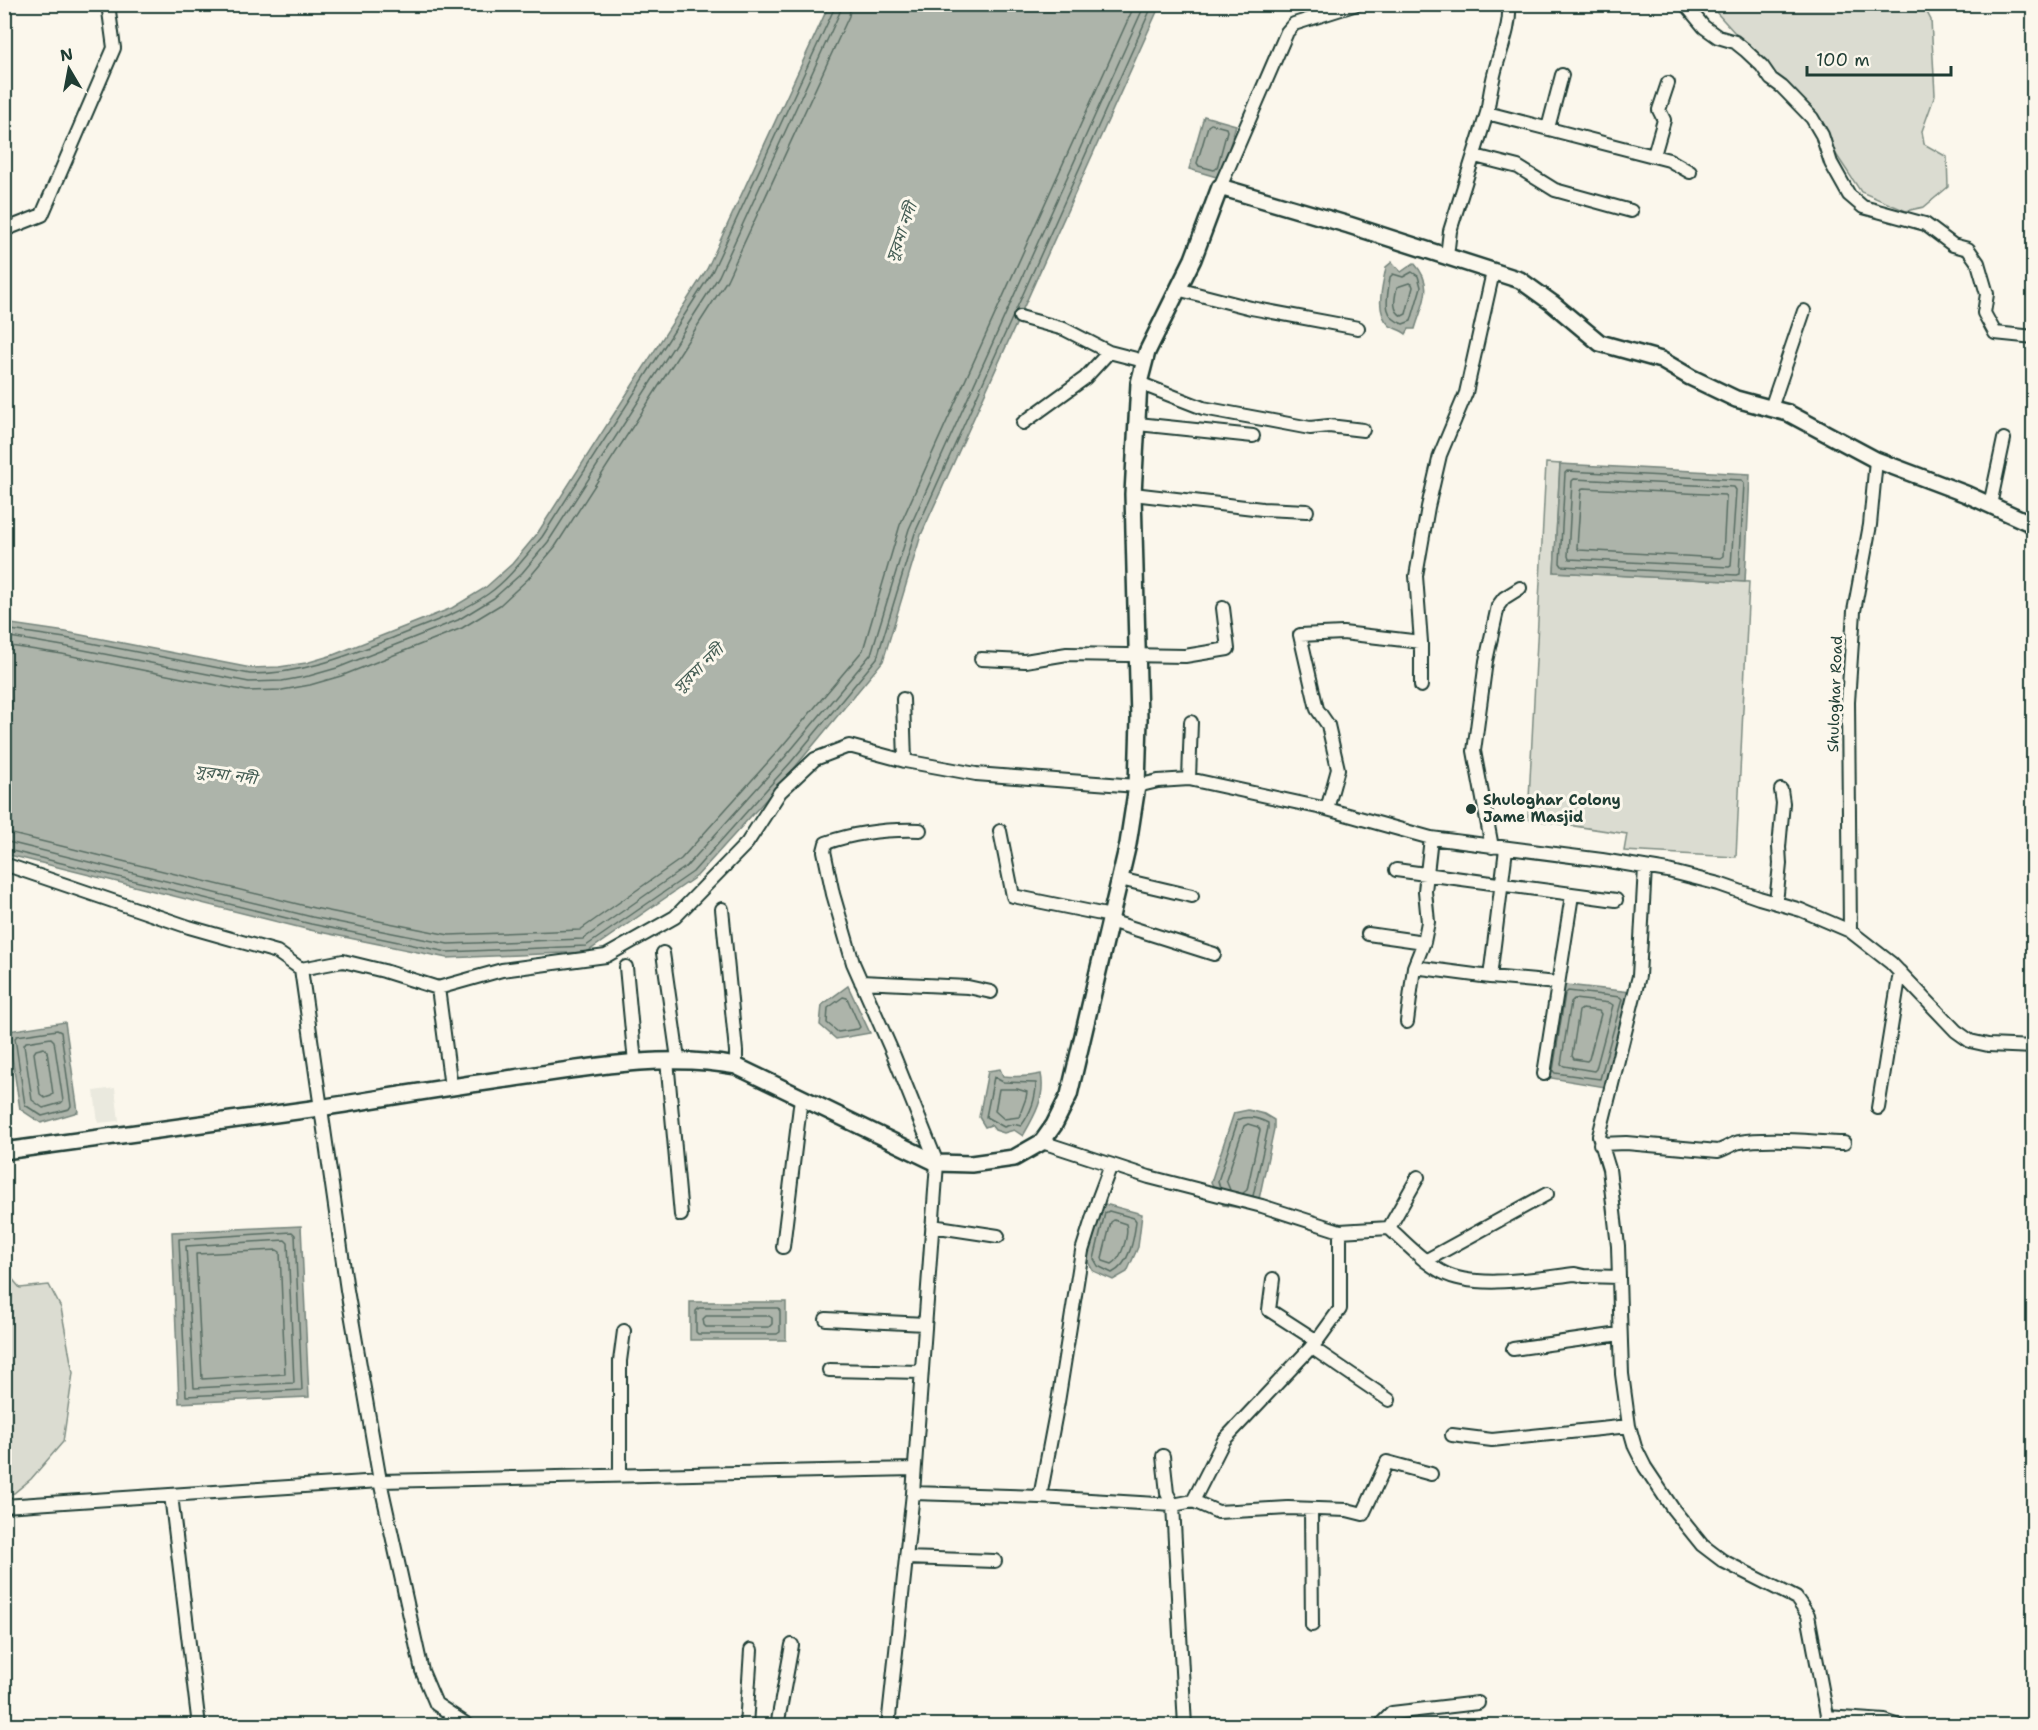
<svg xmlns="http://www.w3.org/2000/svg" width="2038" height="1730" font-family="'Shantell Sans','Noto Sans Bengali',sans-serif">
<style>
.built{fill:#eae9de}
.green{fill:#dbdcd1;stroke:#7d8c82;stroke-width:1.5}
.water{fill:#adb4aa;stroke:#74847b;stroke-width:1.5}
.lines{fill:none;stroke-linecap:round;stroke-linejoin:round}
.shore{stroke:#586d63;stroke-width:1.5}
.minor-casing{stroke:#1f3d34;stroke-width:16}
.major-casing{stroke:#1f3d34;stroke-width:20}
.minor{stroke:#fbf7ec;stroke-width:12}
.major{stroke:#fbf7ec;stroke-width:15}
.poi-dot{fill:#1f3d34;stroke:#fbf7ec;stroke-width:2}
.labels{text-anchor:middle;stroke-width:6;stroke-linejoin:round;paint-order:stroke}
.street-label{font-size:15px;fill:#1f3d34;stroke:#fbf7ec}
.poi-label{font-size:15px;font-weight:bold;fill:#1f3d34;stroke:#fbf7ec;text-anchor:start}
.water-label{font-size:16px;font-style:italic;fill:#425b52;stroke:#fbf7ec}
</style>
<rect width="100%" height="100%" fill="#fbf7ec"/>
<filter id="ink" filterUnits="userSpaceOnUse"><feTurbulence type="fractalNoise" baseFrequency=".0167" numOctaves="2"/><feDisplacementMap in="SourceGraphic" scale="12" xChannelSelector="R" yChannelSelector="G"/><feConvolveMatrix kernelMatrix="1 2 1 2 8 2 1 2 1" color-interpolation-filters="sRGB"/></filter>
<g filter="url(#ink)">
<path class="built" d="M115 1088 119 1121 98 1123 94 1091Z"/>
<path class="green" d="M1725 4 1923 5 1931 20 1935 95 1922 131 1924 144 1947 157 1948 187 1924 207 1906 211 1861 192 1812 118 1716 12Z
M1546 463 1560 464 1554 572 1749 582 1736 857 1624 851 1627 834 1528 819Z
M4 1269 20 1288 49 1285 61 1308 73 1373 63 1442 31 1479 14 1493 5 1495Z"/>
<path class="water" d="M829 5H1160L921 535 883 661 796 766 697 876 587 952 447 958 310 930 5 854V623L66 632 251 668 279 667 306 663 333 655 452 608 485 588 512 564 537 534 707 269Z
M1204 116 1236 125 1220 178 1189 169Z
M1392 262 1401 272 1414 263C1435 286 1423 302 1415 329H1409L1406 334C1401 329 1393 329 1389 325 1374 310 1383 285 1386 267Z
M1560 464 1750 474 1745 582 1554 572Z
M1566 985 1631 992 1605 1087 1545 1077 1560 988Z
M848 986 870 1033 836 1039 820 1025 822 1005Z
M65 1022 78 1112 41 1123 20 1109 8 1031Z
M1000 1069 1003 1076C1016 1077 1028 1077 1041 1074 1046 1097 1034 1117 1023 1136L1014 1130 1004 1133 995 1130 991 1125 985 1127 979 1117 988 1071Z
M1248 1110 1264 1114 1274 1120V1129L1259 1199 1245 1209 1223 1205 1211 1182 1234 1113Z
M1101 1203 1142 1214 1138 1247 1127 1272 1113 1280 1093 1271 1087 1260Z
M301 1226 309 1397 179 1403 172 1232Z
M690 1302H786V1340H690Z"/>
<g class="lines">
<path class="shore" d="M1211 124 1226 128 1227 131 1217 168 1214 170 1199 166 1197 163 1208 126Z
M1412 272 1418 276 1421 287 1411 321 1403 324C1380 316 1388 297 1390 277L1393 274 1403 277Z
M1409 283 1412 284 1413 287 1406 314 1402 316C1391 310 1395 298 1397 287Z
M1015 312 1153 4
M1567 471 1742 480 1744 483 1739 574 1736 575 1562 566 1560 563 1565 473Z
M1574 479 1734 487 1736 490 1731 566 1729 567 1569 559 1568 556 1572 481Z
M1583 488 1725 495 1726 498 1723 556 1720 558 1579 550 1577 547 1581 491Z
M4 629 65 638 250 674C305 674 349 655 400 635 430 623 461 613 488 594 509 579 525 557 542 537L712 272 834 9V4
M4 636 63 646 249 682 282 681 309 676 337 668 458 620 494 598 522 573 548 542 719 276 840 12 842 4
M4 645 62 654 247 691 282 690 310 685 341 676 462 628 500 605 528 579 555 547 727 280 849 16 851 4
M4 832 314 908 449 935 580 930 681 859 778 751 863 650 900 525 1135 4
M4 841 312 917 448 944 583 939 687 866 785 757 871 654 909 529 1145 4
M4 849 311 924 447 952 586 946 693 872 791 762 877 658 915 533 1013 316
M1568 991 1620 997 1622 999 1600 1079 1555 1073 1553 1071 1565 994Z
M843 997 847 998 860 1027 858 1029 838 1032 827 1023 828 1008Z
M1574 999 1610 1003 1613 1005 1596 1069 1594 1071 1564 1066 1561 1064 1571 1002Z
M1582 1009 1599 1011 1601 1014 1589 1059 1587 1061 1574 1059 1572 1056 1579 1011Z
M57 1030 61 1032 71 1106 69 1109 42 1116 25 1105 15 1038 17 1036Z
M51 1038 54 1041 63 1101 61 1103 43 1108 32 1100 24 1045 26 1042Z
M44 1048 47 1051 53 1094 51 1096 45 1098 40 1094 34 1053 36 1050Z
M994 1077 1003 1082 1036 1083C1036 1098 1030 1114 1021 1126L1013 1124 1004 1127 986 1117Z
M999 1089H1017L1027 1092 1026 1098 1019 1117 1004 1119 995 1111Z
M1220 1188 1218 1181 1238 1120C1248 1115 1258 1118 1268 1123V1128L1253 1196
M1230 1190 1226 1180 1244 1126 1248 1124 1258 1127 1260 1130 1247 1190 1243 1193
M1109 1211 1134 1218 1136 1221C1134 1239 1130 1264 1112 1273L1098 1266 1094 1259 1105 1213Z
M1114 1220 1126 1224C1129 1234 1122 1259 1112 1264L1103 1261 1102 1258 1111 1222Z
M292 1232 295 1235 302 1390 186 1396 179 1239Z
M285 1240 288 1243 294 1383 194 1388 186 1246Z
M277 1250 280 1252 285 1374 202 1379 196 1254Z
M699 1308H778L780 1311V1332L777 1334H698L696 1332V1311Z
M706 1316H769L772 1318V1324L769 1327H706L704 1325 703 1319Z"/>
<defs>
<path id="minor" d="M1685 4 1704 27 1718 37 1735 42 1745 50 1762 66 1771 79 1782 87 1812 118 1822 135 1831 163 1849 195 1863 207 1925 224 1953 245 1968 249 1978 263 1987 294 1984 313 1995 333 2034 337
M1487 113C1489 100 1491 87 1494 75 1499 52 1511 29 1509 4
M1548 128 1562 75
M1654 155 1664 120 1659 110 1668 83
M1475 156 1518 167 1555 190 1631 211
M1220 187 1287 32 1294 24 1357 4
M4 230 42 215 114 48 108 4
M1447 256 1450 231 1487 113 1669 160 1690 172
M1177 289 1251 308 1358 328
M1020 317 1064 329 1109 352 1144 361
M1139 383 1203 408 1310 428 1329 426 1363 430
M1771 408 1804 311
M1023 423 1085 378 1109 352
M1138 424 1253 436
M1133 494 1262 509 1307 511
M1990 505 2004 439
M981 659 1025 661 1067 654 1185 656 1228 649 1223 608
M1421 686V642L1416 576 1428 507 1440 455 1466 393 1493 272
M903 699 905 761
M1189 779 1191 722
M1327 809 1338 769 1328 725 1317 709 1300 635 1343 633 1421 642
M1000 831 1013 896 1111 916
M1492 847 1474 751 1486 661 1498 606 1504 598 1520 588
M4 864 189 927 277 952 301 969 343 961 384 971 438 988 502 970 606 956 675 917 747 843 780 792 815 759 849 746 905 761 976 774 1137 786 1158 781 1189 779 1327 809 1431 838 1602 860 1668 871 1719 884 1759 898 1801 910 1850 931 1891 963 1956 1031 1970 1041 1988 1045 2034 1047
M1645 867 1639 976 1599 1136 1609 1169 1618 1246 1622 1374 1629 1426 1635 1447 1645 1467 1673 1509 1702 1545 1723 1561 1796 1598 1808 1615 1829 1726
M1396 870 1616 900
M1120 879 1192 896
M1776 903 1780 864 1779 847 1783 803 1781 790
M722 909 736 1051V1066
M1110 921 1214 954
M1850 931 1848 702 1854 611 1870 525 1876 460
M1368 934 1424 942
M663 953 678 1059
M626 967 635 1063
M1414 967 1490 977 1558 983
M301 969 347 1290 380 1481 422 1671 436 1704 469 1726
M1490 977 1506 849
M861 982 968 987 991 992
M438 988 451 1087
M1407 1022 1414 967 1424 942 1428 922 1425 891 1431 838
M667 1060 681 1215
M1544 1074 1572 895
M1878 1108 1900 972
M1042 1142 1149 1177 1262 1206 1340 1231 1389 1228 1418 1177
M1600 1144 1626 1143 1718 1151C1726 1149 1733 1143 1740 1142 1769 1137 1813 1142 1844 1143
M932 1226 998 1236
M1389 1228C1406 1243 1422 1261 1442 1272 1474 1290 1539 1278 1575 1274L1584 1276 1619 1277
M783 1247 801 1098
M1425 1261 1547 1194
M1273 1279 1269 1310 1317 1341
M826 1319 925 1324
M1311 1347 1389 1400
M1513 1349 1620 1334
M829 1370 921 1372
M1452 1435 1492 1440 1629 1426
M1163 1456 1167 1493 1173 1505 1185 1726
M620 1476V1361L624 1331
M913 1493 1040 1497 1173 1505 1193 1501 1218 1512 1288 1508 1347 1510 1363 1514 1387 1462 1431 1474
M171 1495 199 1726
M1040 1497 1058 1402 1082 1251 1099 1197 1111 1165
M1193 1501 1224 1440 1317 1341 1340 1309V1231
M4 1506 380 1481 914 1469
M1311 1509 1312 1625
M906 1558 995 1561
M1827 1717 1885 1721 1900 1726
M746 1726 751 1650
M777 1726 792 1645
M888 1726 913 1493 937 1163 894 1056 853 963 833 894 824 851 826 843C857 832 887 829 920 830
M1383 1726V1722L1392 1713 1478 1703"/>
<path id="major" d="M4 1151C109 1136 214 1122 319 1108 377 1099 435 1089 493 1081 570 1071 660 1051 736 1066L937 1163 971 1164 1014 1158 1042 1142 1054 1125 1069 1095 1128 844 1137 786 1139 719 1133 494 1139 383 1147 352 1193 259 1220 187 1349 225 1520 280 1552 303 1600 343 1661 360 1690 377 1736 399 1788 413 1876 460 1966 494 2034 525"/>
</defs>
<use href="#minor" class="minor-casing"/>
<use href="#major" class="major-casing"/>
<use href="#minor" class="minor"/>
<use href="#major" class="major"/>
</g>
</g>
<circle class="poi-dot" cx="1471" cy="809" r="6"/>
<g class="labels">
<g class="street-label">
<text transform="translate(1835 694) rotate(-88)" y="5">Shuloghar Road</text>
</g>
<g class="poi-label">
<text x="1483" y="805">Shuloghar Colony<tspan x="1483" dy="17">Jame Masjid</tspan></text>
</g>
<g class="water-label">
<text transform="translate(901 232) rotate(-70)" y="6">সুরমা নদী</text>
<text transform="translate(698 668) rotate(-44)" y="6">সুরমা নদী</text>
<text transform="translate(226 774) rotate(8)" y="6">সুরমা নদী</text>
</g>
</g>
<rect width="2038" height="1730" fill="none" stroke="#fbf7ec" stroke-width="24"/>
<rect x="12" y="12" width="2014" height="1706" fill="none" stroke="#1f3d34" stroke-width="2" filter="url(#ink)"/>
<g transform="translate(69 69) rotate(350)" stroke="#fbf7ec" stroke-width="4.5" paint-order="stroke">
<path d="M0-4.5L10 22L0 15L-10 22Z" fill="#1f3d34"/>
<text y="-9" font-size="16" font-weight="bold" text-anchor="middle" fill="#1f3d34">N</text>
</g>
<path d="M1807 66v9h144v-9" fill="none" stroke="#1f3d34" stroke-width="3"/>
<text x="1816" y="66" font-size="18" fill="#1f3d34" stroke="#fbf7ec" stroke-width="4.5" paint-order="stroke">100 m</text>
</svg>
